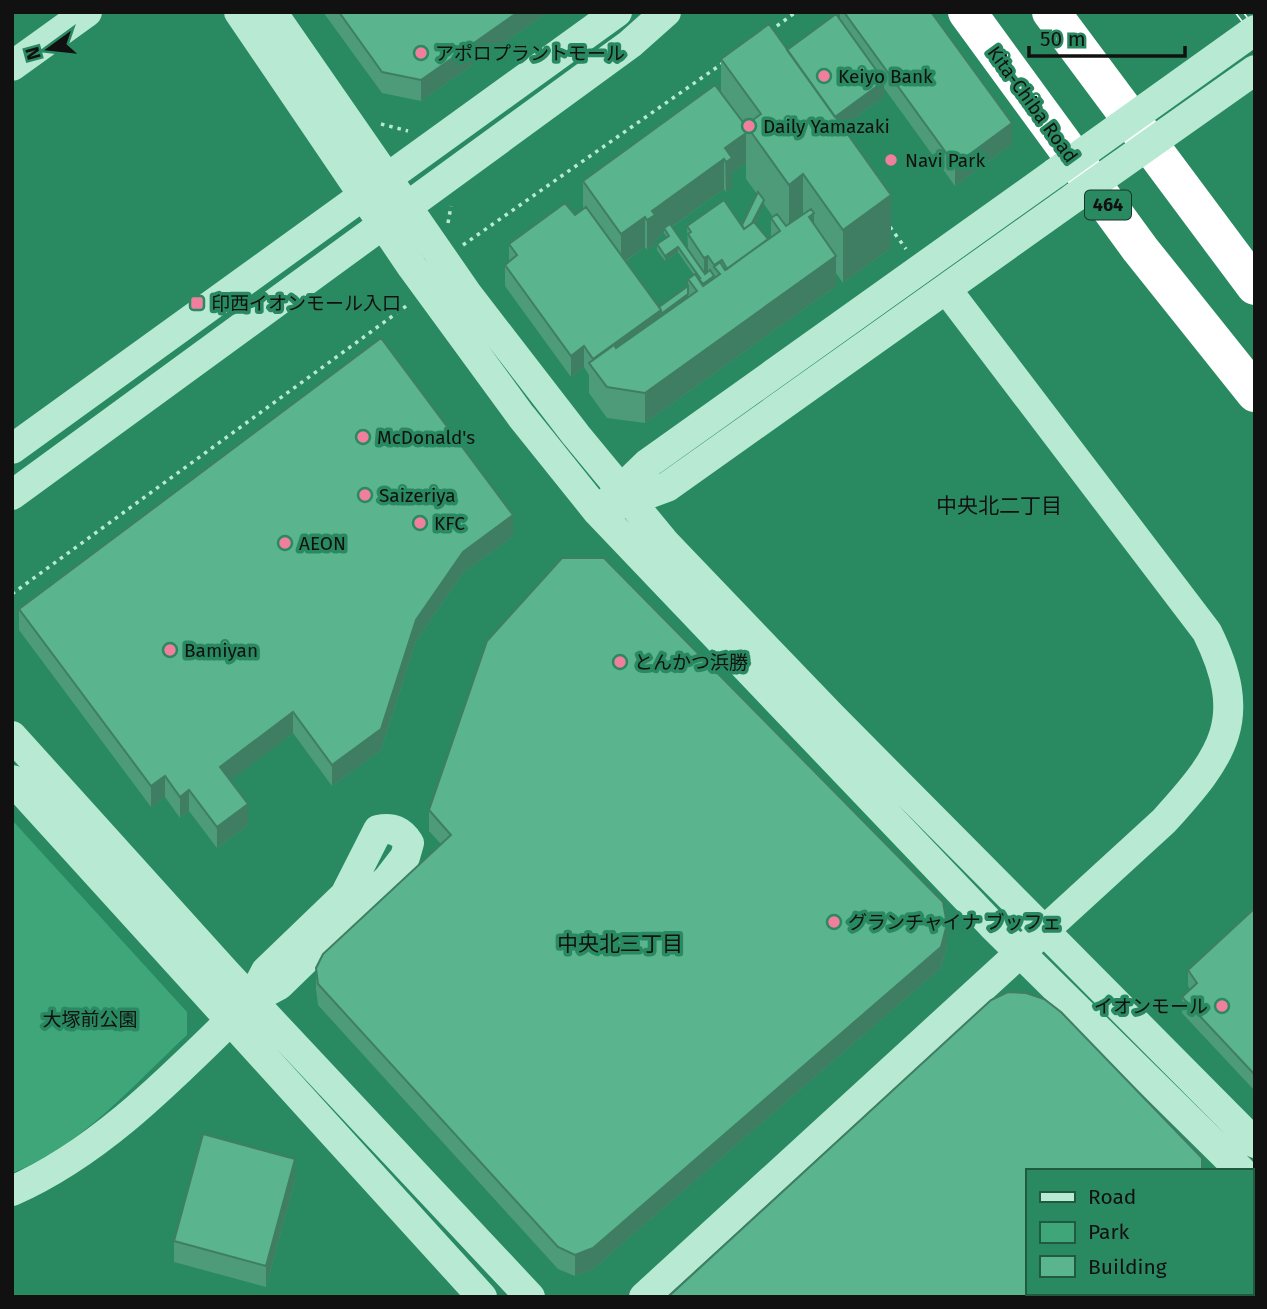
<svg xmlns="http://www.w3.org/2000/svg" width="1267" height="1309" font-family="'Fira Sans','Noto Sans JP',sans-serif">
<style>
.green{fill:#3ea679}
.lines{fill:none;stroke-linecap:round;stroke-linejoin:round}
.path{stroke:#b7e9d3;stroke-width:3.5;stroke-dasharray:3.5 5;stroke-linecap:butt}
.minor{stroke:#b7e9d3;stroke-width:30}
.highway{stroke:#fff;stroke-width:38}
.rail-casing{stroke:#fff;stroke-width:8}
.rail{stroke:#298a61;stroke-width:5;stroke-dasharray:16;stroke-linecap:butt}
.minor-bridge{stroke:#b7e9d3;stroke-width:30}
.wall{fill:#4d9b79;fill-rule:evenodd}
.shaded-wall{fill:#3f7e63}
.building{fill:#5ab48d;stroke:#3f7e63;stroke-width:2}
.poi-dot{fill:#f07e9d;stroke:#298a61;stroke-width:2.5}
.labels{text-anchor:middle;stroke-width:7;stroke-linejoin:round;paint-order:stroke}
.shield{fill:#298a61;stroke:#183529;stroke-width:2}
.shield-label{font-size:18px;font-weight:bold;fill:#111}
.poi-label{font-size:19px;fill:#111;stroke:#298a61;text-anchor:start}
.street-label{font-size:19px;fill:#111;stroke:#298a61}
.park-label{font-size:19px;fill:#111;stroke:#298a61}
.neighbourhood-label{font-size:21px;fill:#111;stroke:#298a61}
</style>
<rect width="100%" height="100%" fill="#298a61"/>
<path class="green" d="M12 820 187 1012V1035C134 1084 81 1147 12 1173Z"/>
<g class="lines">
<path class="path" d="M770 31 796 12
M381 124 408 131
M448 223 451 206
M890 227 906 249
M463 245 723 63
M12 594 409 304"/>
<path class="minor" d="M239 12 412 267 521 416 598 512 992 925 1241 1171
M272 12 468 295 576 435 666 544 832 717 1255 1143
M12 66 87 12
M12 449 617 12
M12 495 630 44 666 12
M608 502 647 464 1055 173
M615 506 667 487 1075 197
M12 736 227 974 530 1297
M12 780 482 1297
M12 1191C105 1150 179 1070 251 1000L279 985 388 879 405 857 409 843C401 831 393 827 378 830L345 895 266 971 251 1000
M1251 1235 1255 1231
M1251 1279 1255 1275
M644 1297 1164 821C1224 755 1250 719 1207 632L947 290
M1185 1297 1189 1293
M1232 1297 1235 1293"/>
<path class="highway" d="M967 12 1140 249 1255 393
M1051 12 1255 286"/>
<defs>
<path id="rail" d="M1239 12 1255 33"/>
</defs>
<use href="#rail" class="rail-casing"/>
<use href="#rail" class="rail"/>
<path class="minor-bridge" d="M1055 173 1255 30
M1075 197 1255 70"/>
</g>
<path class="wall" d="M323 12H548L421 101 382 93Z
M840 12H931L1012 144 955 186 884 88V97L842 127 891 248 843 283 836 273V286L645 423 607 418 589 393V375L584 367 571 377 505 286V265L509 262V244L575 215 583 210V181L721 93V59L787 50 840 20ZM746 163V179L757 194 742 225 687 226 688 249 672 227 724 189 726 192 732 188V173ZM764 204 773 217 771 218V237L768 239 755 224ZM664 233 667 237 657 244V250L665 261 678 252 694 275 688 279V286L659 307 626 261 645 247 647 250 655 245V240Z
M513 536 463 573 416 641 381 750 332 786 293 733 230 780 248 825 217 848 189 811 180 818 165 797 151 807 19 630V609Z
M429 810 947 945 941 968 593 1269 575 1276 558 1269 318 1005 316 989V968L441 844 429 831Z
M1255 908V1091L1182 1013V997L1190 989 1188 986V970Z
M295 1180 266 1287 174 1262V1241Z"/>
<path class="shaded-wall" d="M12 12H20L12 18Z
M518 12H548L421 101V80Z
M884 81V97L831 135V119Z
M1012 123V144L955 186V165Z
M746 133V163L732 173V188L726 192 725 148Z
M724 159V189L666 231 664 228V233L655 240V245L647 250V220L652 211Z
M803 174V228L789 238V185Z
M891 195V248L843 283V230Z
M764 200V205L745 244V239Z
M814 213V244L809 217Z
M645 217V247L621 264V234Z
M678 247V252L665 261V256Z
M708 256V272L704 274V258Z
M836 256V286L645 423V393Z
M688 294V300L661 331 593 359 661 310Z
M584 346V367L571 377V356Z
M513 515V536L463 573 416 641 381 750 332 786V765L416 620 463 552Z
M293 712V733L220 788V767Z
M165 776V797L151 807V786Z
M189 790V811L180 818V797Z
M248 804V825L217 848V827Z
M947 924V945L941 968 593 1269 575 1276V1255Z
M295 1159V1180L266 1287V1266Z
M1119 1293H1142L1139 1297H1115Z"/>
<path class="building" d="M339 12H518L421 80 382 72Z
M844 12H931L1012 123 955 165Z
M836 14 884 81 835 117 787 50Z
M769 24 891 195 843 230 803 174 789 185 746 125 761 114 721 59Z
M715 85 745 125 750 122 746 125V133L725 148 732 158 726 162 724 159 652 211 655 215 647 220 645 217 621 234 583 181Z
M758 192 764 200 752 223 744 229 742 225Z
M724 200 744 229 754 222 768 239 727 269 722 260 714 265 708 256 704 258 688 234 691 232 687 226Z
M565 203 575 215 586 207 661 310 593 359 584 346 571 356 505 265 517 255 509 244Z
M811 209 814 213 809 217 836 256 645 393 607 387 589 363 614 345 616 348 697 291 688 279 695 274 703 286 720 274 714 267 720 262 725 270 780 231 771 218 777 214 786 226Z
M670 224 705 274 710 270 714 276 703 284 698 278H700L678 247 665 256 657 244 669 236 664 228Z
M688 286V294L661 314V310L659 307Z
M381 338 513 515 463 552 416 620 381 729 332 765 293 712 220 767 248 804 217 827 189 790 180 797 165 776 151 786 19 609Z
M562 558H604L943 902 947 924 941 947 593 1248 575 1255 558 1247 318 984 316 968 323 954 451 835 429 810 487 641Z
M1255 908V1075L1182 997 1197 983 1188 970Z
M1008 992 1026 993 1044 999 1061 1012 1202 1158V1171H1027V1293H1119L1115 1297H668L991 1000Z
M203 1134 295 1159 266 1266 174 1241Z"/>
<g class="poi-dot">
<circle cx="421" cy="53" r="7"/>
<circle cx="824" cy="76" r="7"/>
<circle cx="749" cy="126" r="7"/>
<circle cx="891" cy="160" r="7"/>
<rect x="190" y="296" width="14" height="14" rx="3.5"/>
<circle cx="363" cy="437" r="7"/>
<circle cx="365" cy="495" r="7"/>
<circle cx="420" cy="523" r="7"/>
<circle cx="285" cy="543" r="7"/>
<circle cx="170" cy="650" r="7"/>
<circle cx="620" cy="662" r="7"/>
<circle cx="834" cy="922" r="7"/>
<circle cx="1222" cy="1006" r="7"/>
</g>
<g class="labels">
<rect class="shield" x="1085" y="190.5" width="46" height="29" rx="5"/>
<g class="shield-label">
<text x="1108" y="211">464</text>
</g>
<g class="poi-label">
<text x="435" y="60">アポロプラントモール</text>
<text x="838" y="83">Keiyo Bank</text>
<text x="763" y="133">Daily Yamazaki</text>
<text x="905" y="167">Navi Park</text>
<text x="211" y="310">印西イオンモール入口</text>
<text x="377" y="444">McDonald's</text>
<text x="379" y="502">Saizeriya</text>
<text x="434" y="530">KFC</text>
<text x="299" y="550">AEON</text>
<text x="184" y="657">Bamiyan</text>
<text x="634" y="669">とんかつ浜勝</text>
<text x="848" y="929">グランチャイナ ブッフェ</text>
<text x="1208" y="1013" text-anchor="end">イオンモール</text>
</g>
<g class="street-label">
<text transform="translate(1033 104) rotate(54)" y="7">Kita-Chiba Road</text>
</g>
<g class="park-label">
<text x="90" y="1026">大塚前公園</text>
</g>
<g class="neighbourhood-label">
<text x="999" y="513">中央北二丁目</text>
<text x="620" y="951">中央北三丁目</text>
</g>
</g>
<rect width="1267" height="1309" fill="none" stroke="#111111" stroke-width="28"/>
<rect x="1026" y="1169" width="228" height="126" fill="#298a61" stroke="#1f5a41" stroke-width="2"/>
<rect x="1040" y="1192" width="35" height="10" fill="#b7e9d3" stroke="#1f5a41" stroke-width="2"/>
<text x="1088" y="1204" font-size="21" fill="#111111">Road</text>
<rect x="1040" y="1222" width="35" height="21" fill="#3ea679" stroke="#1f5a41" stroke-width="2"/>
<text x="1088" y="1239" font-size="21" fill="#111111">Park</text>
<rect x="1040" y="1256" width="35" height="21" fill="#5ab48d" stroke="#1f5a41" stroke-width="2"/>
<text x="1088" y="1274" font-size="21" fill="#111111">Building</text>
<g transform="translate(49 49) rotate(255)" stroke="#298a61" stroke-width="5" paint-order="stroke">
<path d="M0-5L12 26L0 18L-12 26Z" fill="#111111"/>
<text y="-10" font-size="19" font-weight="bold" text-anchor="middle" fill="#111111">N</text>
</g>
<path d="M1029 46v10h156v-10" fill="none" stroke="#111111" stroke-width="3.5"/>
<text x="1040" y="46" font-size="21" fill="#111111" stroke="#298a61" stroke-width="5" paint-order="stroke">50 m</text>
</svg>
